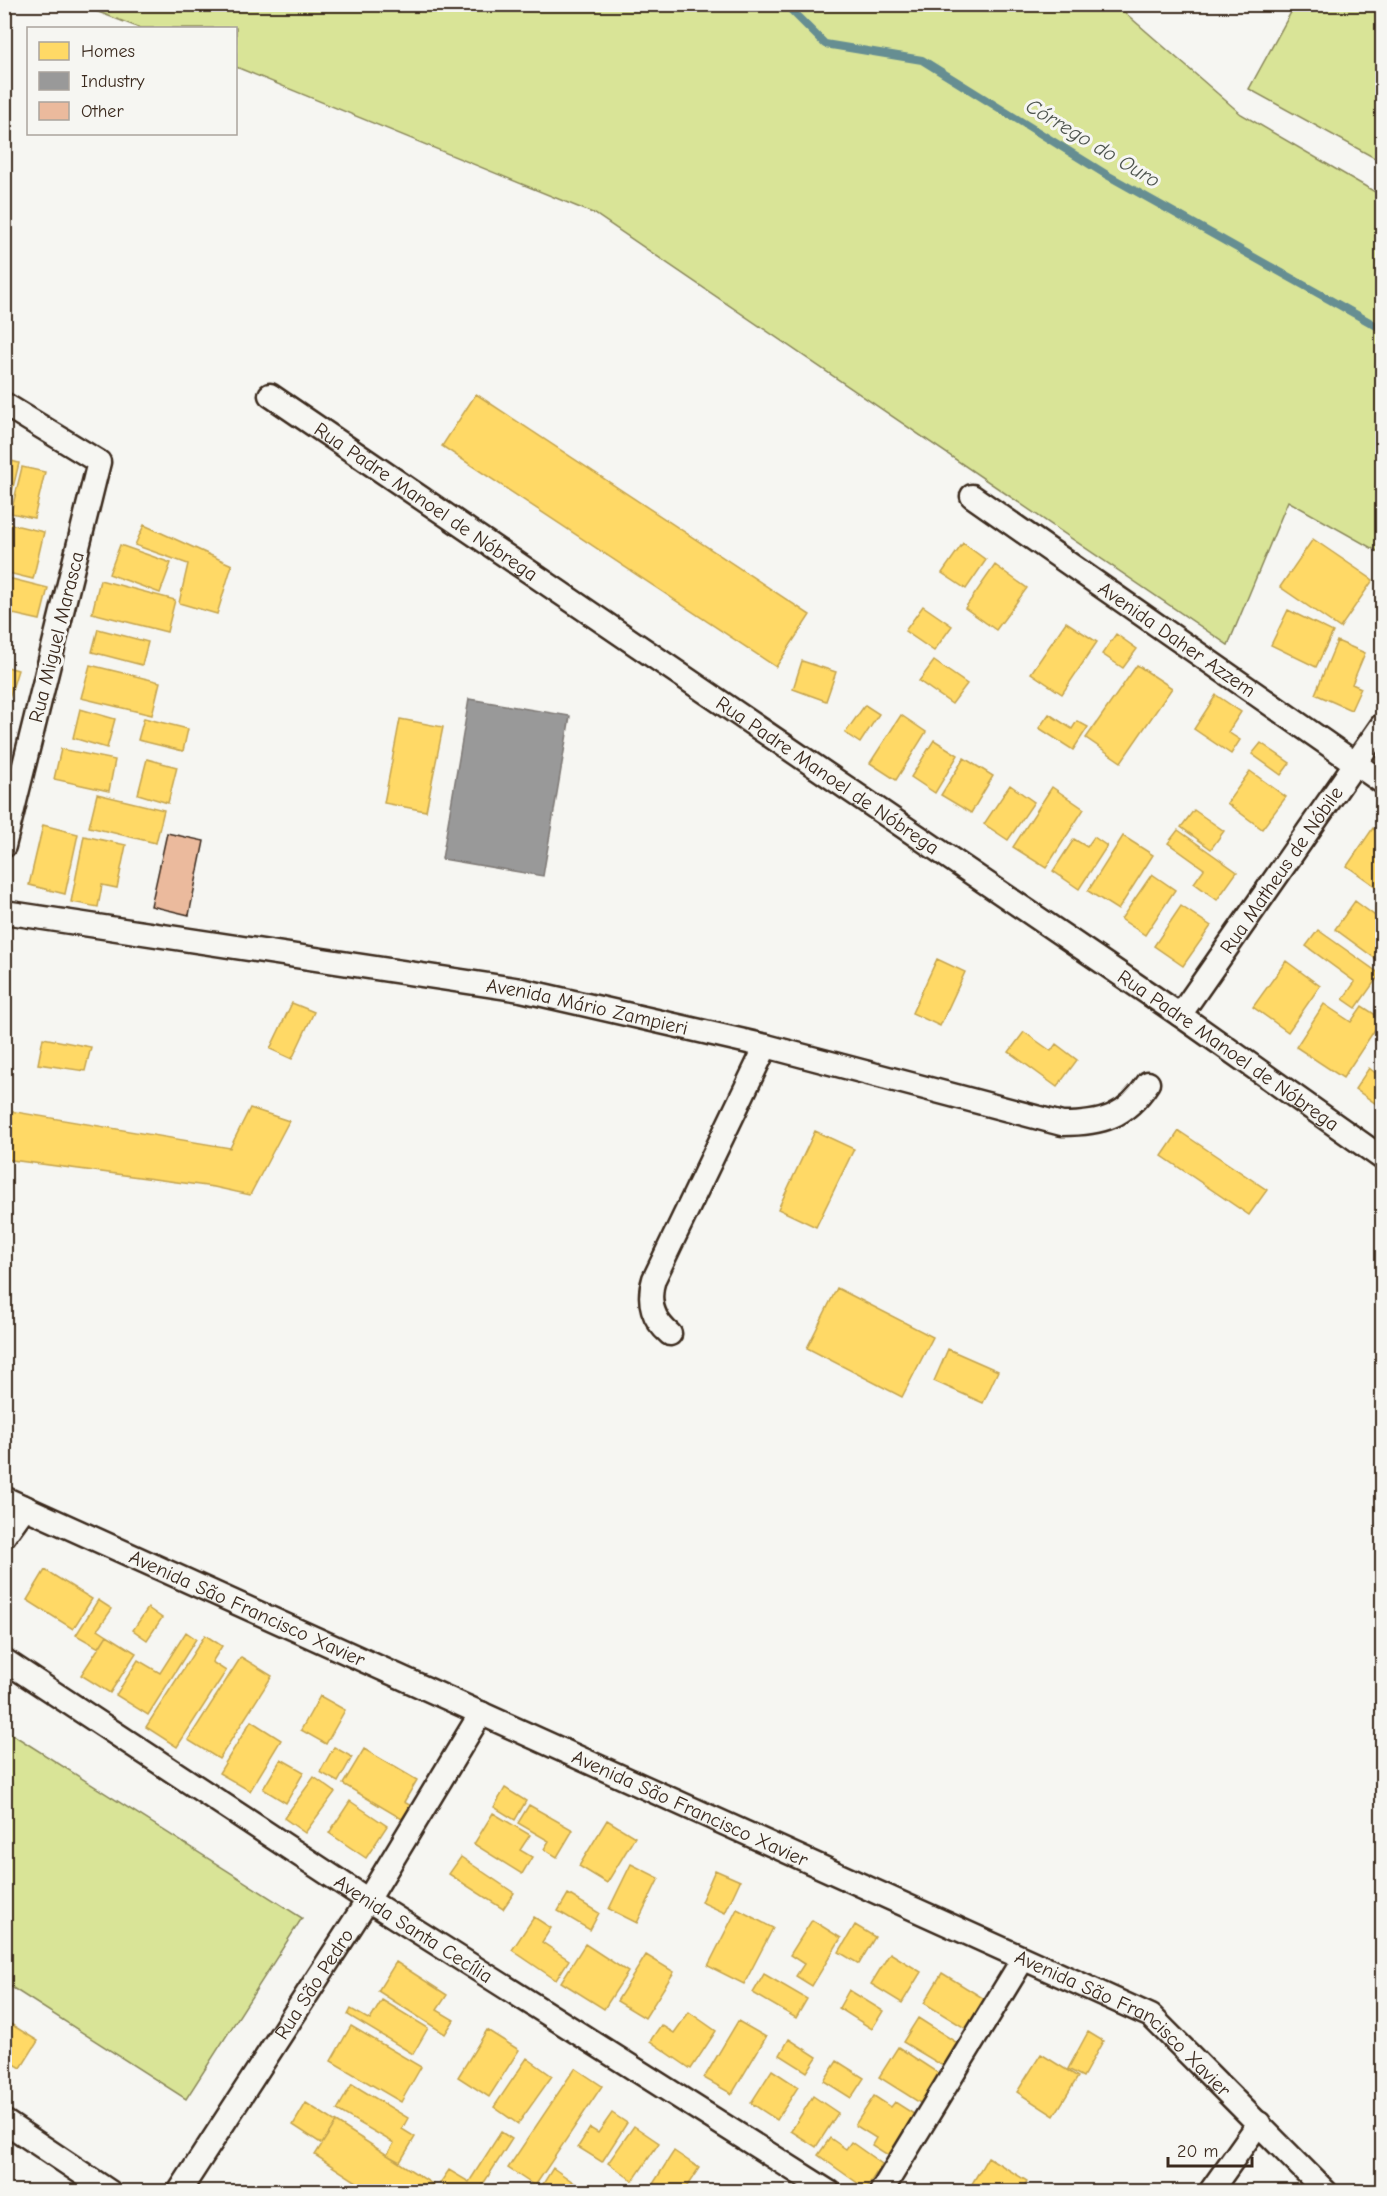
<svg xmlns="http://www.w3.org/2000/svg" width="1387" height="2196" font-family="'Comic Neue',sans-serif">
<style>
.green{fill:#d9e497;stroke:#8a875a;stroke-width:1.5}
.homes{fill:#ffd966;stroke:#c4a450;stroke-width:1.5}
.industry{fill:#999;stroke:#7d7874;stroke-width:1.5}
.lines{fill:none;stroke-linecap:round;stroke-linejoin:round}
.stream{stroke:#668e92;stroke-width:8}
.building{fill:#ebba9d;stroke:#3b2a1e;stroke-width:1.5}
.street-casing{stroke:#3b2a1e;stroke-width:27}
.street{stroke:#f6f6f2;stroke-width:22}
.labels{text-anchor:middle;stroke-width:6;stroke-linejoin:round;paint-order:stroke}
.street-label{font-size:20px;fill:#3b2a1e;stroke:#f6f6f2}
.water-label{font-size:21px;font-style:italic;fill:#4d544e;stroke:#f6f6f2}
</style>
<rect width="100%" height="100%" fill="#f6f6f2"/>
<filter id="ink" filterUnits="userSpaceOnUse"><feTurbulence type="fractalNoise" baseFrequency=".0167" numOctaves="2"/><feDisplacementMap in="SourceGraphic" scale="12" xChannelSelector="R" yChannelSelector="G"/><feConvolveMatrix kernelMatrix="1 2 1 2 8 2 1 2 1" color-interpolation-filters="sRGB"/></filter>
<g filter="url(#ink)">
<path class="green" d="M80 5H1116L1241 114 1382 196V554L1288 501 1228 645 595 214 236 67V28H140Z
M1295 5H1382V162L1249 89Z
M4 1729 302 1918 186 2099 5 1983Z"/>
<path class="homes" d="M476 394 810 615 776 667 442 446Z
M4 459 19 463 7 512 4 511Z
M22 467 45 472 34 518 11 513Z
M6 523 44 532 33 579 4 572Z
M144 525 232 565 217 614 179 603 188 564 135 545Z
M1313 539 1373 580 1340 628 1280 587Z
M963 543 986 560 966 589 942 573Z
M120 545 171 563 160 593 109 574Z
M995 565 1027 588 996 630 965 608Z
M4 577 48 588 40 620 4 612Z
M100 580 175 600 167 632 92 613Z
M923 606 952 626 934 651 905 631Z
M1288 610 1333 632 1316 667 1271 645Z
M1066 622 1097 642 1062 694 1031 673Z
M98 629 148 642 142 665 92 652Z
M1116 634 1137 649 1123 668 1102 654Z
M1337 641 1365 653 1352 684 1361 688 1351 710 1315 694Z
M802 661 836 672 826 701 793 689Z
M934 661 967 684 952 704 919 681Z
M90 665 160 682 152 715 81 698Z
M1137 665 1172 688 1121 762 1086 738Z
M4 666 18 670 9 699 4 698Z
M1216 695 1241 712 1228 732 1240 740 1231 754 1194 729Z
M865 705 879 714 860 743 845 733Z
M80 709 115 719 107 748 73 738Z
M1049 714 1072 729 1077 721 1088 727 1073 750 1039 728Z
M901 715 926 732 896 780 870 763Z
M144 718 188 729 183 751 138 740Z
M400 719 443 727 426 811 384 803Z
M934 740 958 755 935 793 911 777Z
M1261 743 1290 763 1281 775 1252 754Z
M61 749 115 760 109 791 54 779Z
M964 758 993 776 971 813 941 795Z
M147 759 177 767 168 803 138 794Z
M1250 771 1286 797 1262 829 1227 803Z
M1010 785 1034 802 1008 840 984 824Z
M1052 787 1084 809 1046 868 1013 847Z
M97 794 164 810 156 843 89 827Z
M1194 810 1224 831 1211 849 1181 827Z
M43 825 78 834 65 894 29 885Z
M1373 828 1382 835V891L1347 866Z
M1178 830 1237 872 1217 900 1194 883 1204 869 1168 843Z
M84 836 126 845 117 888 102 885 98 907 71 902Z
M1123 836 1153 855 1118 910 1088 891Z
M1094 837 1107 846 1079 889 1053 871 1074 839 1087 847Z
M1152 874 1175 890 1145 935 1121 919Z
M1355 901 1382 921V958L1380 962 1335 929Z
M1181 906 1211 926 1183 966 1154 946Z
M1318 930 1380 974 1356 1008 1343 999 1355 982 1306 946Z
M937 959 965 972 940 1026 912 1013Z
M1286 961 1320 986 1288 1032 1253 1007Z
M292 1003 314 1012 292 1059 270 1049Z
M1324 1004 1351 1022 1362 1006 1382 1019 1343 1078 1296 1047Z
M1024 1032 1051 1051 1056 1044 1077 1060 1057 1087 1009 1052Z
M43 1038 91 1047 85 1071 38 1064Z
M1369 1068 1382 1078V1108L1355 1089Z
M250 1108 289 1121 250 1195 214 1187 4 1159 10 1111 230 1148Z
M815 1131 854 1149 816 1227 778 1209Z
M1179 1131 1267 1190 1249 1215 1162 1156Z
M837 1288 933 1337 902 1397 807 1348Z
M948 1349 998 1371 983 1403 934 1381Z
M45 1570 92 1599 73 1629 27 1600Z
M98 1600 112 1609 98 1629 107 1635 99 1648 76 1635Z
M148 1608 162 1618 147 1640 133 1630Z
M186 1632 196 1639 148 1715 116 1695 138 1660 160 1673Z
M107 1635 136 1653 110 1693 81 1675Z
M205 1635 222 1646 212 1662 226 1671 177 1747 146 1727Z
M241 1657 272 1676 219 1759 188 1740Z
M320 1696 345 1710 326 1744 301 1730Z
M251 1721 281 1740 250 1791 219 1773Z
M334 1747 352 1757 338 1782 320 1772Z
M364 1749 417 1780 404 1802 415 1808 407 1822 343 1784Z
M281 1759 304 1772 286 1803 263 1789Z
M314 1777 335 1792 305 1833 284 1818Z
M505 1788 526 1801 515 1820 494 1807Z
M350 1801 387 1826 366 1858 329 1833Z
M529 1805 573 1830 557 1857 544 1849 549 1841 518 1823Z
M493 1813 530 1835 520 1850 532 1857 522 1874 474 1844Z
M607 1820 635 1837 607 1883 579 1866Z
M461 1857 514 1893 503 1909 449 1874Z
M631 1864 659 1878 637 1923 609 1909Z
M715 1870 740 1881 725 1913 701 1902Z
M568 1894 599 1913 590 1930 558 1911Z
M737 1909 773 1928 744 1984 708 1966Z
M534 1917 551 1928 542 1942 569 1960 556 1980 512 1950Z
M812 1920 841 1938 812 1986 796 1976 804 1964 790 1955Z
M855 1925 875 1937 859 1964 839 1952Z
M585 1944 628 1972 604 2009 561 1982Z
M890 1953 921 1972 902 2003 871 1984Z
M646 1955 674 1972 645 2018 617 2001Z
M396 1962 447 1995 437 2010 454 2020 445 2034 378 1991Z
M942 1973 991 2003 973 2033 924 2003Z
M764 1974 807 1999 796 2018 753 1993Z
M849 1990 883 2011 872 2029 839 2008Z
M382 2000 428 2028 413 2054 348 2015 351 2009 370 2020Z
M689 2012 716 2031 691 2069 650 2041 661 2025 674 2033Z
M918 2018 962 2046 948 2069 903 2042Z
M4 2020 38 2041 21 2068 4 2058Z
M738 2021 766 2037 732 2094 704 2078Z
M351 2026 421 2067 401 2102 331 2061Z
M487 2030 519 2050 489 2097 458 2077Z
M1088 2032 1103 2041 1083 2077 1068 2069Z
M789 2039 817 2057 807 2072 780 2055Z
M898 2047 944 2077 925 2106 879 2077Z
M1041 2054 1078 2077 1054 2116 1017 2092Z
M527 2058 552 2076 518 2124 494 2107Z
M837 2061 864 2078 851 2098 824 2081Z
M575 2068 602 2086 535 2186 508 2168Z
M772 2070 798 2087 777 2120 751 2103Z
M352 2084 408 2118 402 2129 415 2137 400 2162 387 2155 394 2143 337 2110Z
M813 2096 838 2113 816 2147 791 2131Z
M874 2096 891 2107 895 2102 917 2116 891 2157 872 2145 876 2138 855 2125Z
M306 2103 336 2122 322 2144 293 2125Z
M612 2113 627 2123 602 2162 578 2147 590 2128 598 2133Z
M336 2122 434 2185 430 2192H372L315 2155Z
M634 2126 659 2143 633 2181 608 2163Z
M501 2132 512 2139 478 2192H454L440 2183 449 2170 469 2182Z
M830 2138 846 2149 851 2142 882 2164 866 2189 818 2155Z
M674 2151 699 2168 683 2192H659L651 2187Z
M988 2157 1027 2181 1021 2192H967Z
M553 2168 583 2189 581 2192H538Z"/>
<path class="industry" d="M469 699 570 716 543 876 442 859Z"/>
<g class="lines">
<path class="stream" d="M785 4 825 44 922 60 1107 175 1382 329"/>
</g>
<path class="building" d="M167 833 204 841 189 915 151 906Z"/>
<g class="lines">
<defs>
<g id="street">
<path id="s1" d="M270 395 1180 1015 1382 1158"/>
<path d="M4 404 99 462 4 846"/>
<path id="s2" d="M972 496 1382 782"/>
<path id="s3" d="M4 912 521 990 766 1046 1062 1124C1102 1124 1126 1117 1148 1083"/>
<path id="s4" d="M1180 1015 1382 725"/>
<path d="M670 1334C653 1320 647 1301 654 1279L766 1046"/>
<path id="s5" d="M4 1498 1151 2016 1326 2192"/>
<path d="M4 1536 25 1507"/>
<path id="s6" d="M4 1660 368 1900 829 2192"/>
<path d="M4 2121 110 2192"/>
<path id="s7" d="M179 2192 368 1900 481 1713"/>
<path d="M881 2192 1023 1959"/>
<path d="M1210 2192 1259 2123"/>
</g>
</defs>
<use href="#street" class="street-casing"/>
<use href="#street" class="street"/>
</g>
</g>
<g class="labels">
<g class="street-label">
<text dy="7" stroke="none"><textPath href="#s1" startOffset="189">Rua Padre Manoel de Nóbrega</textPath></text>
<text transform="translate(56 637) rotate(-76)" y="7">Rua Miguel Marasca</text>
<text dy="7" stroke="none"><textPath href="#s2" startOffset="250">Avenida Daher Azzem</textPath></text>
<text dy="7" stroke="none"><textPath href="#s1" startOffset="675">Rua Padre Manoel de Nóbrega</textPath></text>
<text dy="7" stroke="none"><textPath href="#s4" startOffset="177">Rua Matheus de Nóbile</textPath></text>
<text dy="7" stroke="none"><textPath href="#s3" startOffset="591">Avenida Mário Zampieri</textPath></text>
<text dy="7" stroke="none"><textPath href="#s1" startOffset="1161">Rua Padre Manoel de Nóbrega</textPath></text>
<text dy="7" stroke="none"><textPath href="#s5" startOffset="267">Avenida São Francisco Xavier</textPath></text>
<text dy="7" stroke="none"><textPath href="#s5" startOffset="753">Avenida São Francisco Xavier</textPath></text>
<text dy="7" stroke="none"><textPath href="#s6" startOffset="490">Avenida Santa Cecília</textPath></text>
<text dy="7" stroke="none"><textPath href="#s7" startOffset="248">Rua São Pedro</textPath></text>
<text dy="7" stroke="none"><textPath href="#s5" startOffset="1239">Avenida São Francisco Xavier</textPath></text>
</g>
<g class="water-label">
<text transform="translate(1093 143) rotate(31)" y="7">Córrego do Ouro</text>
</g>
</g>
<rect width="1387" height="2196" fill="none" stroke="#f6f6f2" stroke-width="24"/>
<rect x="12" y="12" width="1363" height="2172" fill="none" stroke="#3b2a1e" stroke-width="2" filter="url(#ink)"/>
<rect x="27" y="27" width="210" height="108" fill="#f6f6f2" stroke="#aba49d" stroke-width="1.5"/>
<rect x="39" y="42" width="30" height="18" fill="#ffd966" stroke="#aba49d" stroke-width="1.5"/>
<text x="81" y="57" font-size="18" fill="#3b2a1e">Homes</text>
<rect x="39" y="72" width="30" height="18" fill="#999999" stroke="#aba49d" stroke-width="1.5"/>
<text x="81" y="87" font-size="18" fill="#3b2a1e">Industry</text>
<rect x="39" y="102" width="30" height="18" fill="#ebba9d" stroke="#aba49d" stroke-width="1.5"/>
<text x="81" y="117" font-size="18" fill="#3b2a1e">Other</text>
<path d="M1168 2157v9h84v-9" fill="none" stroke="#3b2a1e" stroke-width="3"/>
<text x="1177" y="2157" font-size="18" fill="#3b2a1e" stroke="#f6f6f2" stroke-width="4.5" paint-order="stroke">20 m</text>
</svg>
